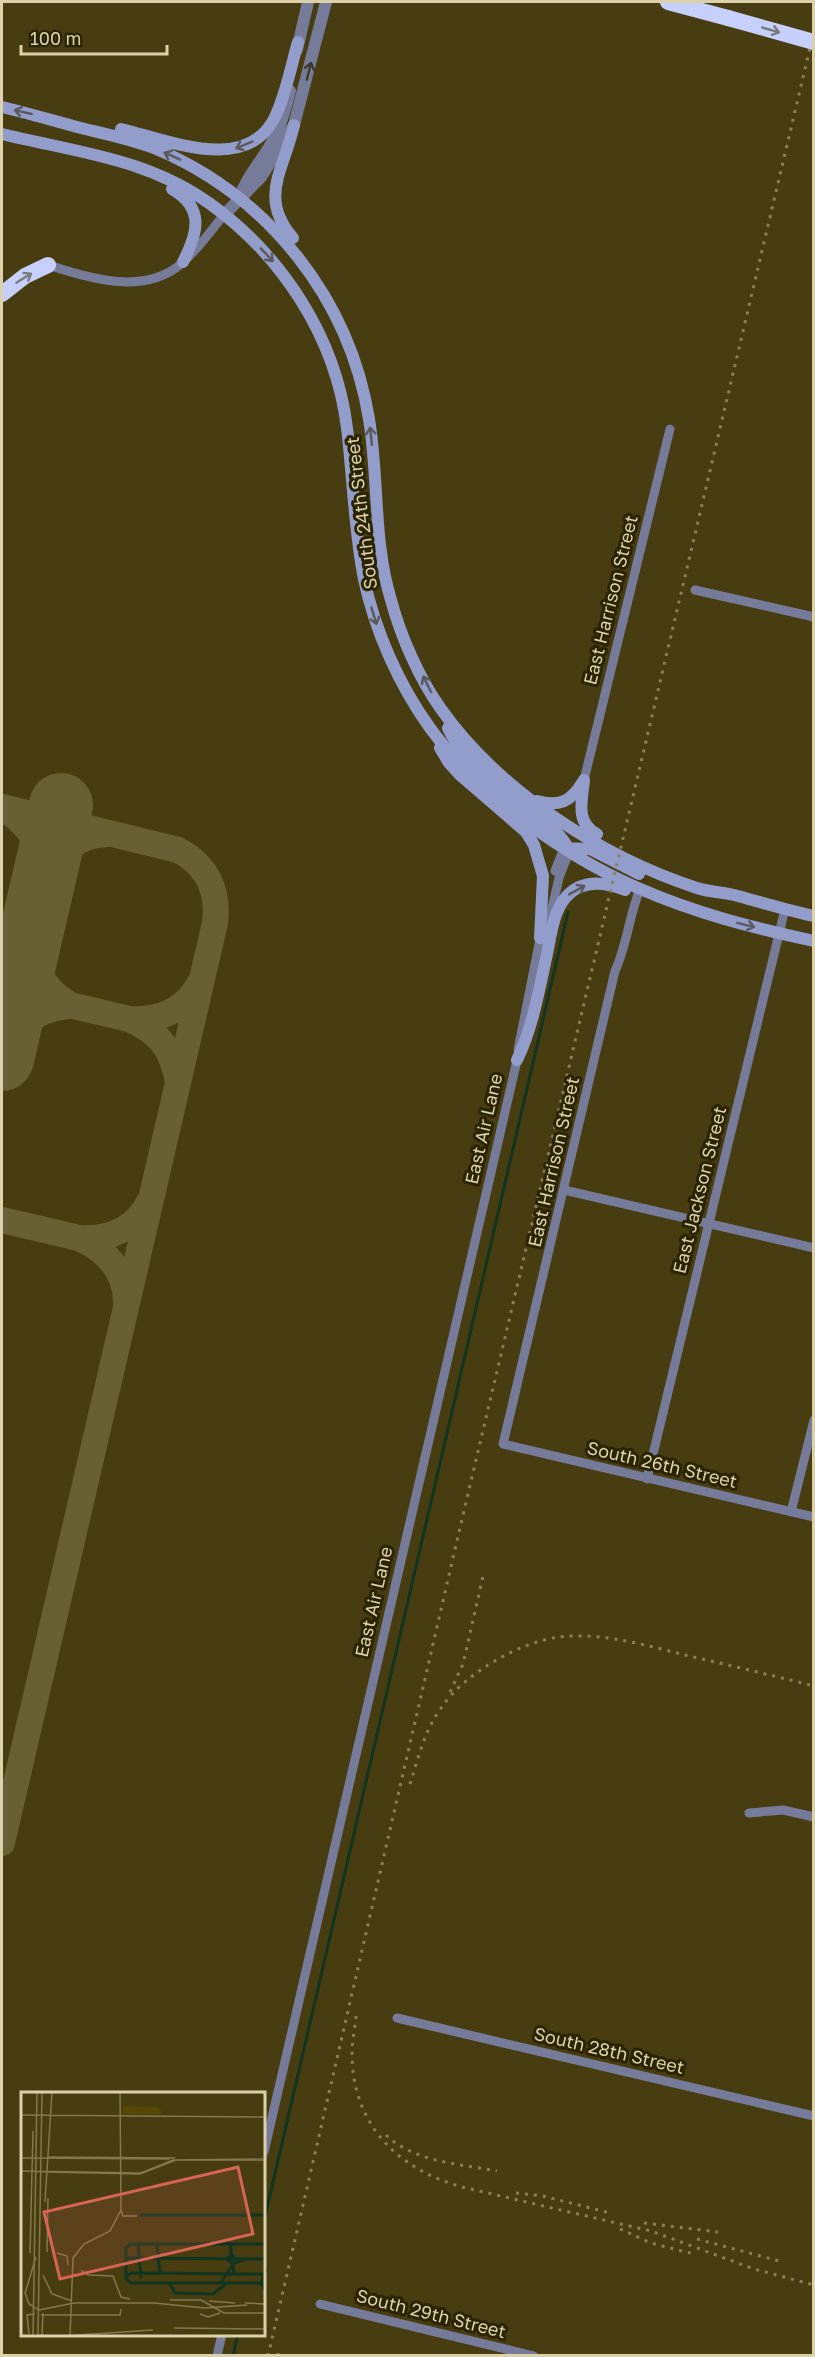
<svg xmlns="http://www.w3.org/2000/svg" width="815" height="2357" font-family="'Golos Text',sans-serif">
<style>
.lines{fill:none;stroke-linecap:round;stroke-linejoin:round}
.stream{stroke:#113521;stroke-width:3}
.taxiway{stroke:#685f34;stroke-width:26}
.runway{stroke:#685f34;stroke-width:64}
.minor{stroke:#757b99;stroke-width:9}
.tertiary{stroke:#757b99;stroke-width:12}
.secondary{stroke:#939dcc;stroke-width:12}
.motorway{stroke:#c7d0fd;stroke-width:16}
.rail{stroke:#8a8157;stroke-width:3;stroke-dasharray:3 6;stroke-linecap:butt}
.motorway-bridge{stroke:#c7d0fd;stroke-width:16}
.oneway{stroke:#7a7a7f}
.oneway2{stroke:#3e3a27}
.oneway3{stroke:#5a5a5c}
.labels{text-anchor:middle;stroke-width:6;stroke-linejoin:round;paint-order:stroke}
.street-label{font-size:18px;fill:#dbd2ab;stroke:#2c2401}
.inset-river{fill:none;stroke:#113521;stroke-width:3}
.inset-road{fill:none;stroke:#82794f;stroke-width:1.5}
.view{fill:#d86456;fill-opacity:0.15;stroke:#d86456;stroke-width:3}
.inset-edge{fill:none;stroke:#dbd2ab;stroke-width:3}
</style>
<rect width="100%" height="100%" fill="#473d11"/>
<g class="lines">
<path class="stream" d="M264 2221 568 912
M233 2356 238 2334"/>
<path class="taxiway" d="M2 807 178 850C207 865 219 891 215 923L2 1843
M6 810C35 830 44 850 41 885
M41 891C52 859 73 834 109 834
M31 931C31 960 41 988 68 1003
M2 968C16 958 24 947 31 931
M2 989 129 1019C158 1021 185 1011 199 984
M129 1019C160 1033 171 1048 178 1081
M2 1058C17 1027 31 1010 68 1006
M2 1220 79 1238C109 1240 135 1229 149 1202
M79 1238C106 1250 125 1270 126 1301"/>
<path class="runway" d="M2 1059 61 805"/>
<path class="minor" d="M48 265C90 278 143 296 181 264 198 250 210 231 224 215
M695 590 814 617
M584 780 670 429
M555 871 564 848
M640 889C629 916 627 945 615 971L503 1444 814 1517
M548 925 559 878 569 852
M518 1050 541 934
M564 1190 814 1248
M647 1479 785 909
M791 1512 814 1420
M749 1813 783 1810 814 1817
M397 2018 814 2116
M264 2152 518 1056
M320 2304 534 2356
M217 2356 222 2334"/>
<path class="tertiary" d="M297 50 308 2
M240 196C247 176 261 162 271 144 281 127 285 109 290 91
M224 215 261 177 294 125 326 2"/>
<path class="secondary" d="M2 107C28 113 54 121 81 128 106 134 130 139 154 148 267 195 349 297 369 419 379 479 373 541 391 600 401 637 419 678 441 709 499 791 602 857 697 888 709 892 721 892 734 895 760 902 787 910 814 916
M121 129C168 140 247 175 275 117 286 94 291 66 298 42
M2 134C75 152 146 158 209 203 283 256 336 338 347 428 353 478 354 529 364 579 375 631 399 685 430 728 478 794 564 856 638 888 695 913 753 928 814 941
M172 189C205 208 198 233 183 262
M293 238C258 198 284 170 294 125
M448 728C459 755 505 792 528 810 543 822 559 830 568 848
M440 748 449 763 460 775 526 832 534 845 543 876 540 938
M584 780C582 801 575 823 597 834
M537 801C558 807 571 802 582 783
M564 848 590 849 639 874
M517 1060C533 1027 539 990 547 954 551 935 553 912 566 897 582 879 605 882 625 890"/>
<path class="motorway" d="M668 2 728 18
M2 294 25 276 48 265"/>
<path class="rail" d="M450 1692 463 1664 484 1572
M410 1784C418 1758 425 1730 441 1708 464 1674 519 1642 559 1637 601 1632 645 1645 685 1655 728 1665 771 1675 814 1686
M356 2016C355 2028 352 2041 352 2053 352 2124 397 2169 462 2187L651 2231 754 2269 814 2285
M386 2135C414 2162 460 2164 497 2171
M516 2193 543 2196 610 2213
M644 2223 718 2232
M620 2229 651 2243 694 2254
M697 2239 783 2262
M268 2356 459 1532 814 31
M278 2356 279 2349"/>
<path class="motorway-bridge" d="M728 18 814 42"/>
</g>
<defs><path id="oneway-shaft" d="M-6 0H5M1.5-3L5.5 0L1.5 3" fill="none" stroke-width="1.6" stroke-linecap="round" stroke-linejoin="round" transform="scale(1.5)"/></defs>
<g class="oneway">
<use href="#oneway-shaft" transform="translate(771 30) rotate(16)"/>
<use href="#oneway-shaft" transform="translate(24 278) rotate(-32)"/>
</g>
<use class="oneway2" href="#oneway-shaft" transform="translate(309 71) rotate(-76)"/>
<g class="oneway3">
<use href="#oneway-shaft" transform="translate(23 112) rotate(-167)"/>
<use href="#oneway-shaft" transform="translate(244 145) rotate(158)"/>
<use href="#oneway-shaft" transform="translate(172 156) rotate(-156)"/>
<use href="#oneway-shaft" transform="translate(267 255) rotate(47)"/>
<use href="#oneway-shaft" transform="translate(371 436) rotate(-96)"/>
<use href="#oneway-shaft" transform="translate(374 616) rotate(73)"/>
<use href="#oneway-shaft" transform="translate(427 684) rotate(-117)"/>
<use href="#oneway-shaft" transform="translate(577 890) rotate(-29)"/>
<use href="#oneway-shaft" transform="translate(746 925) rotate(14)"/>
</g>
<g class="labels">
<g class="street-label">
<text transform="translate(362 513) rotate(-97)" y="6">South 24th Street</text>
<text transform="translate(611 600) rotate(-76)" y="6">East Harrison Street</text>
<text transform="translate(484 1129) rotate(-77)" y="6">East Air Lane</text>
<text transform="translate(554 1162) rotate(-77)" y="6">East Harrison Street</text>
<text transform="translate(700 1190) rotate(-76)" y="6">East Jackson Street</text>
<text transform="translate(662 1465) rotate(13)" y="6">South 26th Street</text>
<text transform="translate(374 1602) rotate(-77)" y="6">East Air Lane</text>
<text transform="translate(609 2051) rotate(13)" y="6">South 28th Street</text>
<text transform="translate(431 2314) rotate(14)" y="6">South 29th Street</text>
</g>
</g>
<g transform="translate(21 2092)">
<rect width="244" height="244" fill="#473d11"/>
<path d="M102 14 138 15 141 22H101Z" fill="#564702"/>
<path class="inset-river" d="M119 123H245M117 152 120 186M136 152 139 182M209 152 213 181M245 152H109L105 156V187L110 191H245M104 166 245 167M210 170 205 167 211 163 215 167M245 177 240 191 245 199M105 185 110 181 245 182M200 190 213 171 225 167M149 192 154 201 192 202 205 192"/>
<path class="inset-road" d="M0 23 245 25M26 65 154 66M0 66 149 67M0 79 120 81 152 68 245 67M24 80 119 82 155 68H245M24 110 31 0M100 119 102 124H116M26 160 27 106M9 161 12 39M36 161 46 164 47 173M15 165 4 201 8 212 18 218 53 211H133L184 216 226 213M60 178 67 183 92 184 100 205 109 207M22 183 31 202 51 209M149 208H180M180 208 203 221H245M188 209 214 211M224 211 245 212M179 222 187 225 199 221M20 223H99L100 217M153 236 245 237M8 242 6 223 14 222M12 244 16 0M17 244 21 0M21 244 22 221M42 244 132 238M49 244 52 166 63 152 89 139 100 118 99 0"/>
<path class="view" d="M217 75 232 142 39 187 23 120Z"/>
<rect width="244" height="244" class="inset-edge"/>
</g>
<rect width="815" height="2357" fill="none" stroke="#dbd2ab" stroke-width="6"/>
<path d="M21 45v9h146v-9" fill="none" stroke="#dbd2ab" stroke-width="3"/>
<text x="30" y="45" font-size="18" fill="#dbd2ab" stroke="#2c2401" stroke-width="4.5" paint-order="stroke">100 m</text>
</svg>
